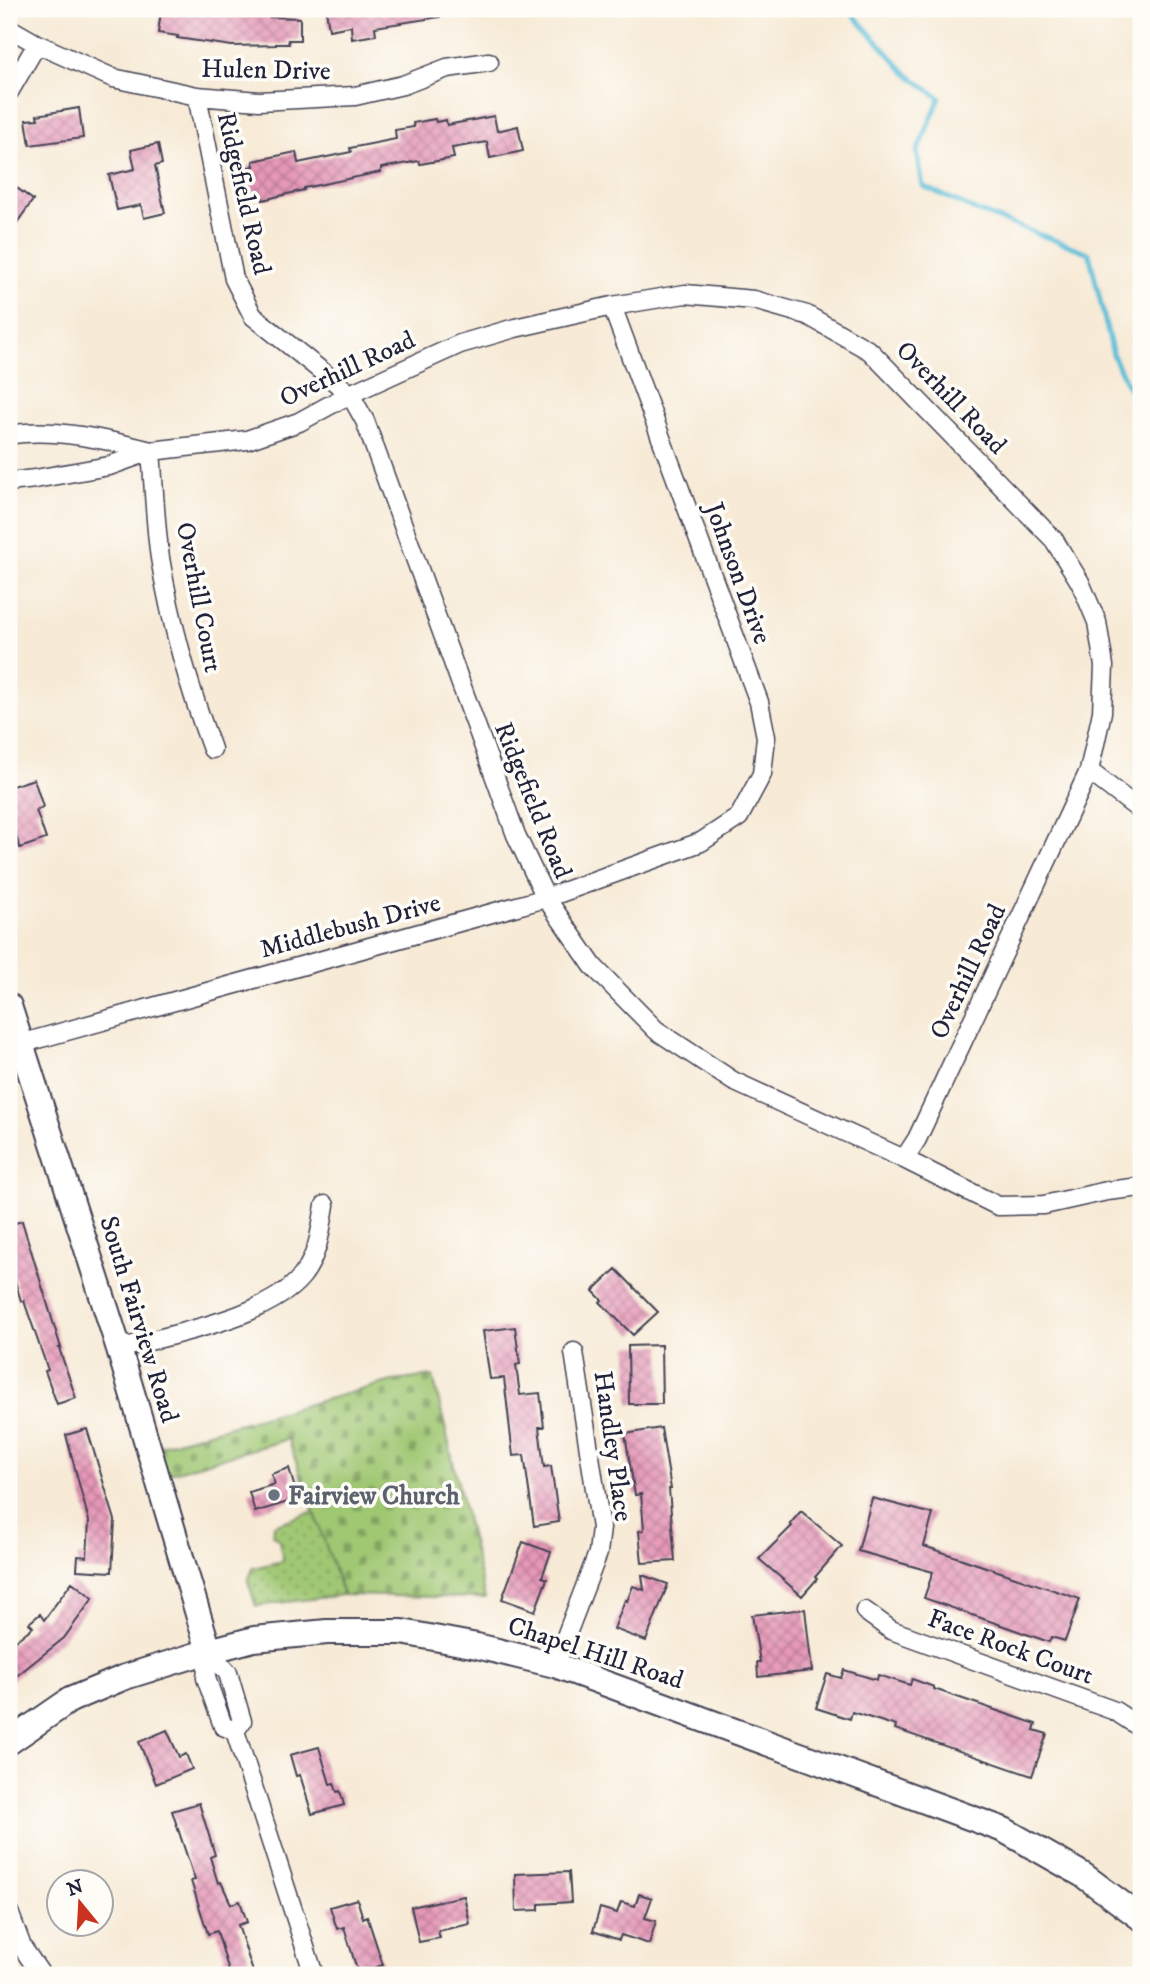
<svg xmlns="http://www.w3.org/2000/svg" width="1150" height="1984" font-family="'IM FELL DW Pica',serif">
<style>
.cemetery{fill:url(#cemetery-stones);stroke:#617557;stroke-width:2}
.park{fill:url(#park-dots);stroke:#617557;stroke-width:2}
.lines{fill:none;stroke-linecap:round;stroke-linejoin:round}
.stream{stroke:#58bcd7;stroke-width:5}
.building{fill:url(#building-cross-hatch)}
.street-casing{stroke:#424052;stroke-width:21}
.secondary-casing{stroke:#424052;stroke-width:28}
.street{stroke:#fff;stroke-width:18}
.secondary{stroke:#fff;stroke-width:24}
.worship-dot{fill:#6b7280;stroke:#fdfcf7;stroke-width:2.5}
.labels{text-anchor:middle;stroke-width:7;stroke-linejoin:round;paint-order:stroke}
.street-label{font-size:26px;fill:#22223b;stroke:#fdfcf7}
.worship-label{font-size:26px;font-weight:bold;fill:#5b616d;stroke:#fdfcf7;text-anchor:start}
</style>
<defs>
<pattern id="cemetery-stones" width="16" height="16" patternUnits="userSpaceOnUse" patternTransform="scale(1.75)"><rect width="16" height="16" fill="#a0c873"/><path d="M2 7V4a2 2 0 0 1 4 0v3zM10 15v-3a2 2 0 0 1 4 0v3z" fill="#82a260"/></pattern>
<pattern id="park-dots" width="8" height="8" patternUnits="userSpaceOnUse" patternTransform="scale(1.75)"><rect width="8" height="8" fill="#a0c873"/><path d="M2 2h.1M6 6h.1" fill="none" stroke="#82a260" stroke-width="1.8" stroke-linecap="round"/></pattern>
<pattern id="building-cross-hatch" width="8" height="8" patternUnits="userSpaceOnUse" patternTransform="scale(1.75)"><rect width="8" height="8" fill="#e698b8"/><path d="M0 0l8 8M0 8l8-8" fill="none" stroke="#ba7c97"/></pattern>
</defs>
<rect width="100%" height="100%" fill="#fdfcf7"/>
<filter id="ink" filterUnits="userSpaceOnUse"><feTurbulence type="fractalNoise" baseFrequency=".0143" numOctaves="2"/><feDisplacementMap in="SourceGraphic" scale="14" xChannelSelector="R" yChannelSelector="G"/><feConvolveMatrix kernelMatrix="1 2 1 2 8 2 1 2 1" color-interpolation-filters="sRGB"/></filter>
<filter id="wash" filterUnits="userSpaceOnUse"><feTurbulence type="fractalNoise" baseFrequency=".00686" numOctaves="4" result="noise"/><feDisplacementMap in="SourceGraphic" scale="28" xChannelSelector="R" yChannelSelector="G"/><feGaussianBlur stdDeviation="1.57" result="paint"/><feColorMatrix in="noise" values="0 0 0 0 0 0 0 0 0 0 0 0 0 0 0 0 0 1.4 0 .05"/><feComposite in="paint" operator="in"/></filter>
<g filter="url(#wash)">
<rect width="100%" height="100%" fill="#f7ead6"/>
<path class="cemetery" d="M433 1376 485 1598 343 1595 288 1439 160 1476 152 1448 392 1381Z"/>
<path class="park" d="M314 1511 343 1595 256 1606 248 1581 253 1568 283 1561 279 1540 273 1535 274 1525Z"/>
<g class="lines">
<path class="stream" d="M848 9 906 73 940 98 917 152 923 186 977 211 1089 253 1113 355 1141 414"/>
</g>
<g id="blocks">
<path class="building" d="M183 9 269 12V17L300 18V40H288L289 44H276V45L232 46 177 38 178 36 158 33 161 11 182 14Z
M326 9H440V17L375 27 376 35 352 39 351 26 329 30Z
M79 108 83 138 30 145 26 120 38 119 37 115Z
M494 116 497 131 518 126 523 151 490 158 487 142 452 148 454 158 420 164 419 161 381 168V172L304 188V190L263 200 261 191 244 195 238 170 254 166 253 161 296 152 298 163 351 152 350 148 396 139 395 130 414 127 413 123 435 119 436 122 446 120 447 125Z
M158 144 162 164 155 166 165 213 144 218 141 205 117 210 109 175 135 169 131 150Z
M9 182 33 200 9 234Z
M34 779 43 807 36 810 46 839 20 848 12 824 9 825V787Z
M22 1221 61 1348H59L76 1398 57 1404 45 1371 48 1370 24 1301H21L10 1265 13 1264 9 1251V1225Z
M616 1269 658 1312 633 1335 600 1302 602 1300 593 1291Z
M515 1327 520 1364 516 1365 520 1395 540 1393 544 1427H539L544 1467 551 1466 559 1522 534 1526 524 1455 513 1456 504 1378 490 1379 483 1331Z
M661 1345 662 1404H629L628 1346Z
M661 1428 671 1489H669L675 1561 642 1563 639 1531 644 1530 641 1494 635 1495 625 1434Z
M87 1429 115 1520 112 1572 77 1570 78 1556 87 1557 89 1521 66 1435Z
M289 1468 298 1499 255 1512 249 1492 275 1484 271 1474Z
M872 1498 933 1514 924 1546 1080 1599 1065 1641 1051 1637 1049 1642 924 1598 933 1572 858 1551Z
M801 1511 842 1546 815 1577 817 1579 802 1596 759 1559 792 1526 790 1524Z
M523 1542 551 1552 542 1577 547 1579 535 1611 502 1599Z
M642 1575 668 1584 646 1641 614 1629 625 1600 627 1601 633 1586 644 1590Z
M72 1582 93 1598 64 1638 9 1682V1646L33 1627 29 1623 40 1614 44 1620Z
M805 1609 812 1671 758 1677 757 1662H760L752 1615Z
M844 1670 877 1680 878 1675 910 1685 912 1679 934 1687V1689L1036 1724 1034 1730 1047 1734 1032 1776 895 1729 896 1726 852 1712 850 1719 816 1708 827 1674 841 1678Z
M167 1730 179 1757 186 1754 192 1769 156 1784 139 1742Z
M319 1747 330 1784 334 1783 337 1792 340 1791 344 1805 312 1814 300 1775 296 1776 290 1755Z
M199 1803 215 1855 210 1857 218 1883 221 1882 231 1904 240 1901 247 1922 238 1925 254 1975H230L217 1931 208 1934 191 1881 195 1880 172 1811Z
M569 1872 571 1902 539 1904V1910L516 1911 515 1874Z
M639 1894 652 1898 645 1918 656 1921 649 1944 621 1935 619 1940 593 1931 600 1908 617 1913 621 1902 635 1906Z
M464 1896 470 1924 438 1931 440 1938 419 1942 411 1907Z
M357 1899 363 1918 367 1916 383 1965 358 1973 344 1927 337 1929 330 1907Z"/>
</g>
</g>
<g filter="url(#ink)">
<use href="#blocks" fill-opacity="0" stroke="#424052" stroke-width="2"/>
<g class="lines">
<defs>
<path id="street" d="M9 28 37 44 113 78 197 96 259 101 355 96 403 85 447 68 489 62
M9 92 37 44
M197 96 234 279 253 316 350 394 365 421 516 835 546 898 593 966 656 1030 733 1081 904 1159 998 1206 1044 1205 1107 1191 1141 1187
M9 435C52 427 109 440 151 451
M151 451C154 487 155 523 160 558 171 623 189 688 212 749
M9 482 35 479 109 466 151 451 247 440 299 422 350 394 460 344 515 328 612 306 685 294 754 300 807 315 870 351 1054 540 1080 582 1097 622 1104 666 1102 712 1089 771 917 1139 904 1159
M1089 771 1141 811
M9 1047 546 898 701 842 739 817 762 774 766 737 759 702 612 306
M119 1349C171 1334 268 1318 302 1276 318 1256 321 1229 325 1205
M865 1611 891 1630 1115 1711 1141 1728
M209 1651 206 1678 223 1726 235 1731
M209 1651 228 1673 242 1721 235 1731
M555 1665 598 1553 601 1528 574 1352
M235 1731 314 1975
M9 1912 22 1947 40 1973"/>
<path id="secondary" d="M9 1006 119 1349 209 1651
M9 1742 70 1700 125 1677 209 1651 254 1639 327 1632H402L477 1646 555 1665 1004 1830 1083 1875 1141 1918"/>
</defs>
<use href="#street" class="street-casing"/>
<use href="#secondary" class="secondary-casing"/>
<use href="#street" class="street"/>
<use href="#secondary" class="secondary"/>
</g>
</g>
<circle class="worship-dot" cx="274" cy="1495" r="7"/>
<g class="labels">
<g class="street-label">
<text transform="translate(266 69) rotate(1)" y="9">Hulen Drive</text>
<text transform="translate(245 193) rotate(77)" y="9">Ridgefield Road</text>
<text transform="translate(347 368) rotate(-25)" y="9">Overhill Road</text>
<text transform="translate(952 397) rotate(46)" y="9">Overhill Road</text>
<text transform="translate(739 573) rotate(70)" y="9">Johnson Drive</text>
<text transform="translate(200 597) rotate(79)" y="9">Overhill Court</text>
<text transform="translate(534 800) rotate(68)" y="9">Ridgefield Road</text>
<text transform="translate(350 925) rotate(-15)" y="9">Middlebush Drive</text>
<text transform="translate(967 971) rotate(-65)" y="9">Overhill Road</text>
<text transform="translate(140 1319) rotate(73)" y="9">South Fairview Road</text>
<text transform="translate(614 1446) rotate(82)" y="9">Handley Place</text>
<text transform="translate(1011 1646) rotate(20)" y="9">Face Rock Court</text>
<text transform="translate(596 1652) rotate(18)" y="9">Chapel Hill Road</text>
</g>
<g class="worship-label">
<text x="288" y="1504">Fairview Church</text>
</g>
</g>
<rect width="1150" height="1984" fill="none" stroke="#fdfcf7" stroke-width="35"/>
<g transform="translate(80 1903) rotate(342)"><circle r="33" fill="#fdfcf7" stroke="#a5a5ac" stroke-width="2"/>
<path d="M0-5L12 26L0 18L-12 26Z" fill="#c8321e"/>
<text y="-10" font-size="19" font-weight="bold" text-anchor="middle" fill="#22223b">N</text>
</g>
</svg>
